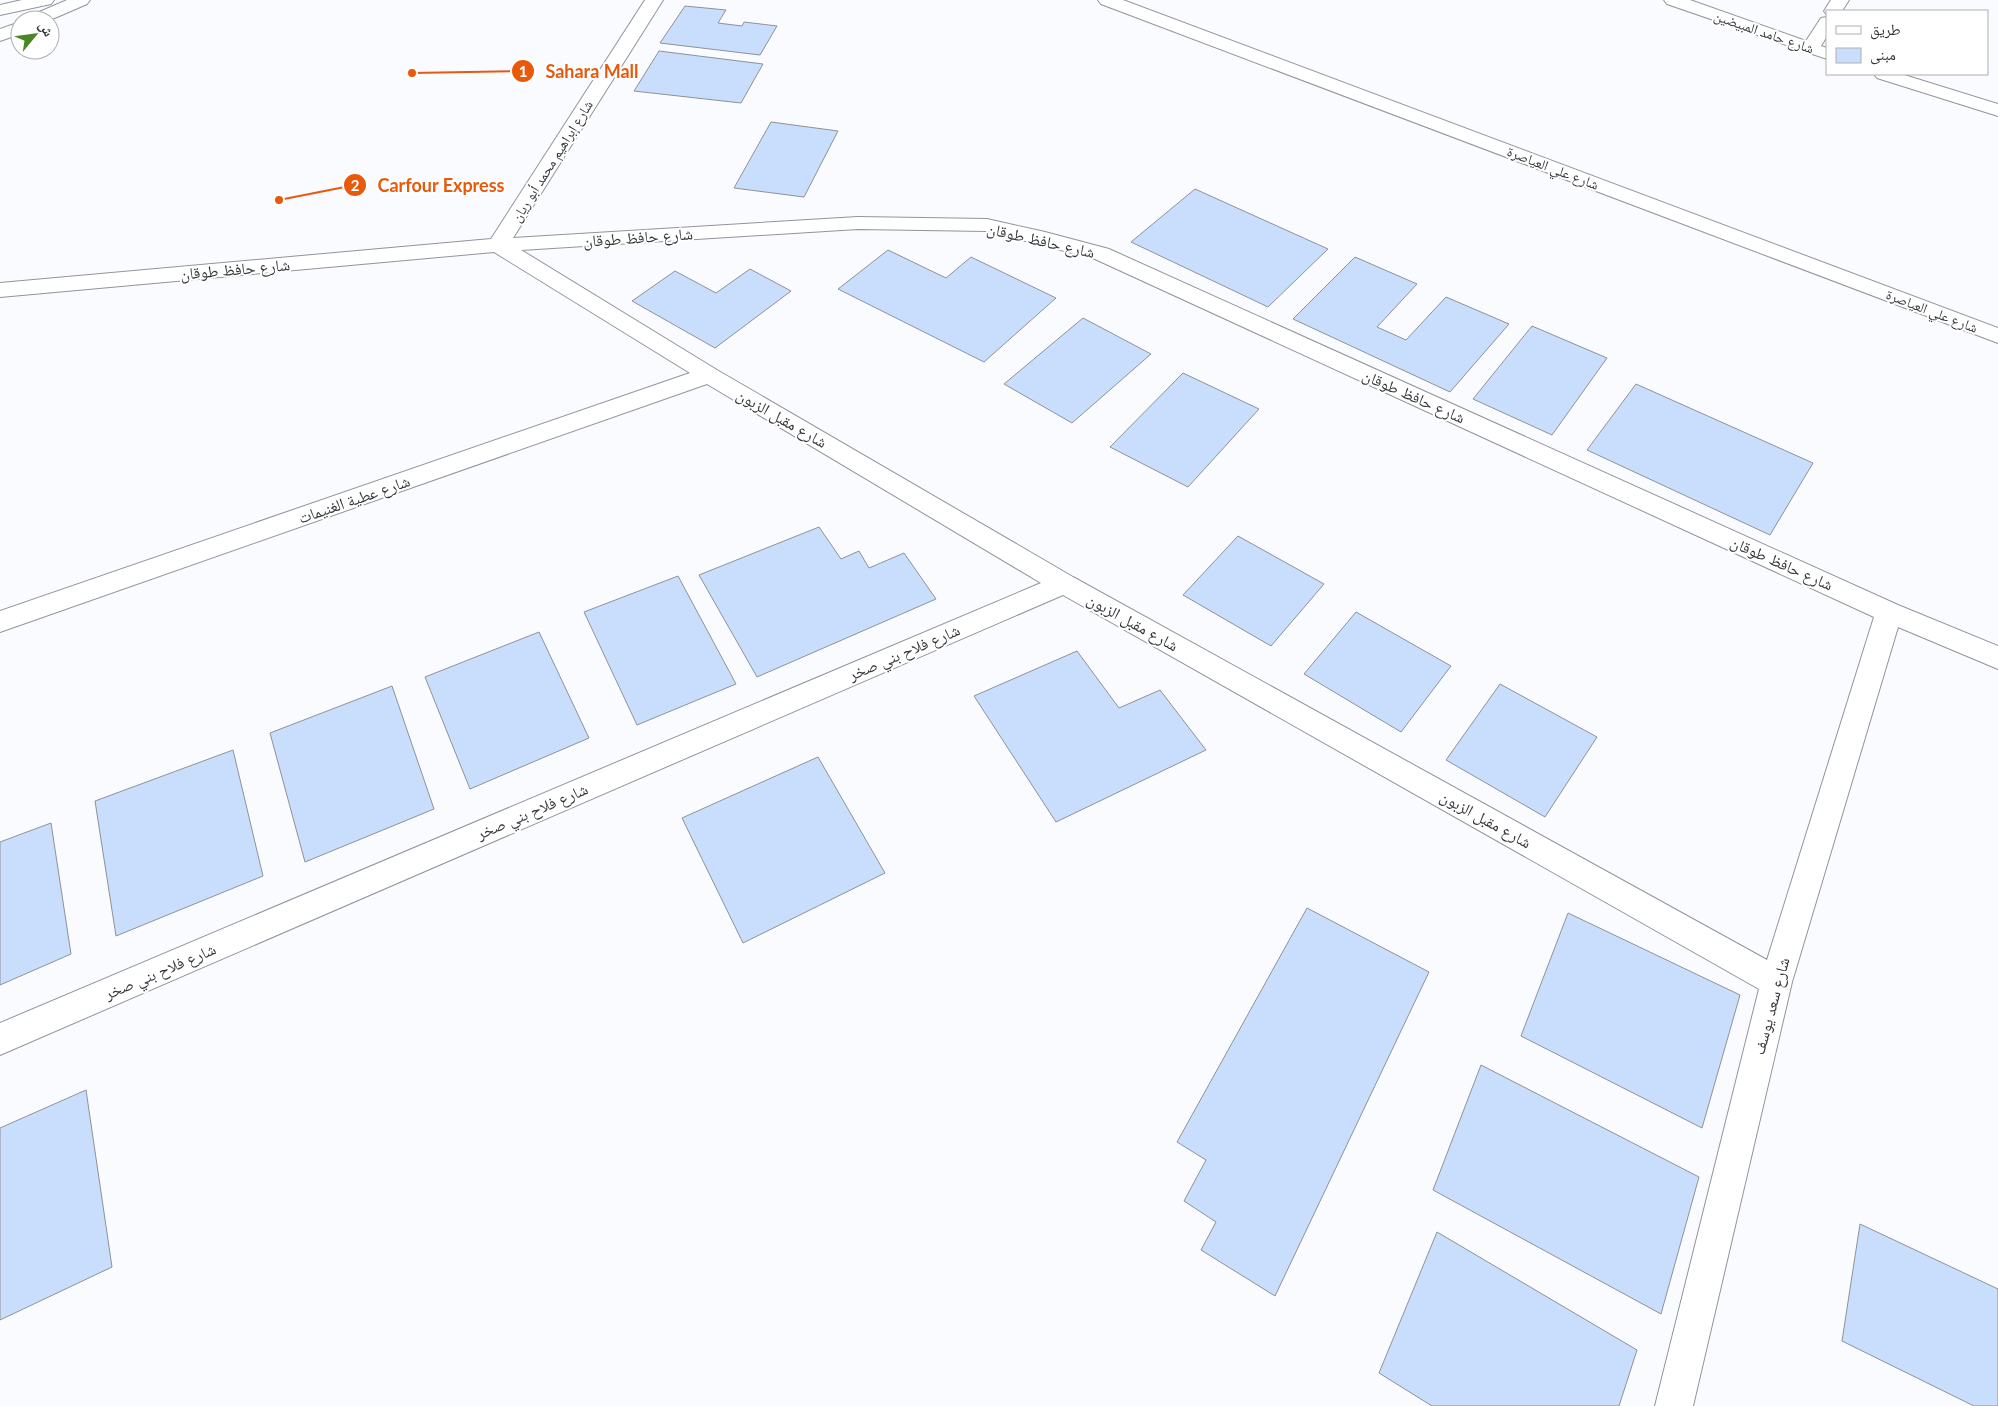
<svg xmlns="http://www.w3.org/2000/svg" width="1998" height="1406" font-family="Lato,'Noto Naskh Arabic',sans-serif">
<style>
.building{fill:#c9ddfc;stroke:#8e9298}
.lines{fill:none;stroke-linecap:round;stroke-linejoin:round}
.street-casing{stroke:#90959b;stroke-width:2}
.street{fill:#fff;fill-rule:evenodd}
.labels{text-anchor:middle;stroke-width:4;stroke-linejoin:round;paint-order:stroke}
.far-street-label{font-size:14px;fill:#353639;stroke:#fff}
.street-label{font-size:16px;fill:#353639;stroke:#fff}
.leader{fill:none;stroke:#e8590c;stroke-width:2}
.callout-dot{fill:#e8590c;stroke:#fff;stroke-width:2}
.mark-label{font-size:15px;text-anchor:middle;font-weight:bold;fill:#fff}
.callout-label{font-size:18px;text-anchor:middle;font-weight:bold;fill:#e8590c;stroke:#fff;stroke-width:4;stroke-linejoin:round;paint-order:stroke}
</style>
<rect width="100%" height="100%" fill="#f9fbfe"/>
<path class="building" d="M685 6 726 10 718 23 742 26 744 22 777 26 760 55 660 43Z
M659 51 763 64 741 103 634 91Z
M771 122 838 131 804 197 734 188Z
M1195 189 1328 249 1268 307 1131 242Z
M888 250 946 278 971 257 1056 298 984 362 838 289Z
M1355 257 1417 284 1377 327 1406 340 1446 297 1509 324 1450 392 1293 319Z
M750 269 791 291 715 348 632 301 675 271 716 293Z
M1083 318 1151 354 1072 423 1004 384Z
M1532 326 1607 358 1552 435 1473 399Z
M1183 373 1259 409 1188 487 1110 447Z
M1636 384 1813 463 1770 535 1587 450Z
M819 527 841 559 859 551 869 568 904 553 936 599 757 677 699 575Z
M1238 536 1324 584 1271 646 1183 595Z
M678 576 736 684 637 725 584 612Z
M1356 612 1451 666 1401 732 1304 674Z
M539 632 589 738 470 789 425 677Z
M1077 651 1119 708 1160 690 1206 750 1056 822 974 696Z
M1500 684 1597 737 1545 817 1446 760Z
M392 686 434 809 305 862 270 733Z
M233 750 263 876 116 936 95 801Z
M818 757 885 873 743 943 682 818Z
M51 823 71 954 0 985V842Z
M1307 908 1429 972 1275 1296 1201 1250 1216 1222 1184 1201 1206 1160 1177 1142Z
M1568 913 1740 995 1702 1128 1521 1036Z
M1481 1065 1699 1177 1661 1314 1433 1190Z
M86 1090 112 1267 0 1320V1128Z
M1860 1224 1998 1289V1406H1974L1842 1341Z
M1437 1232 1637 1350 1619 1406H1432L1379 1373Z"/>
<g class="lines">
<defs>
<path id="street" d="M22 0H54L51 4 0 15V5Z
M67 0H90L87 4 50 20H27L30 16Z
M645 0H663L513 238 858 217 987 219 1045 232 1109 249 1898 605 1998 646V669L1898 627 1792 982 1693 1406H1655L1759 989 1063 595 0 1055V1023L1041 583 707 384 0 632V611L690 373 494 252 0 297V283L491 239ZM858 229 987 231 1095 259 1874 617 1767 960 1073 577 717 370 521 250Z
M1098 0H1123L1998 328V343L1101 4Z
M1664 0H1690L1806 41 1821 18 1827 17V36L1821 46 1827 48V59L1667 4Z
M1831 0H1849L1842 11H1827V15L1824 11Z
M20 22V34L0 41V29Z
M1874 74H1901L1998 104V116L1877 78Z"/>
</defs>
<use href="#street" class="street-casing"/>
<use href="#street" class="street"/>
</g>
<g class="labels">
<g class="far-street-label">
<text transform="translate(1764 32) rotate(19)" y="5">شارع حامد المبيضين</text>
<text transform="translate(552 161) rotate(-58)" y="5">شارع إبراهيم محمد أبو ريان</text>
<text transform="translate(1553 168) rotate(21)" y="5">شارع علي العياصرة</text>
<text transform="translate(1932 311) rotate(21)" y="5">شارع علي العياصرة</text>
</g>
<g class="street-label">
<text transform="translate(638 237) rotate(-4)" y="6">شارع حافظ طوقان</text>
<text transform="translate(1041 240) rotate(13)" y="6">شارع حافظ طوقان</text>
<text transform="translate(235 269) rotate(-5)" y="6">شارع حافظ طوقان</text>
<text transform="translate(1414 396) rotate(24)" y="6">شارع حافظ طوقان</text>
<text transform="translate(782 418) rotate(30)" y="6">شارع مقبل الزبون</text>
<text transform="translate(354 499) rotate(-19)" y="6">شارع عطية الغنيمات</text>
<text transform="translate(1782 563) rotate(24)" y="6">شارع حافظ طوقان</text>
<text transform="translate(1133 622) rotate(29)" y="6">شارع مقبل الزبون</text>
<text transform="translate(904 652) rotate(-23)" y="6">شارع فلاح بني صخر</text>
<text transform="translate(532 811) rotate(-23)" y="6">شارع فلاح بني صخر</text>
<text transform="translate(1486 819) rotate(29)" y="6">شارع مقبل الزبون</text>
<text transform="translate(160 971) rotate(-23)" y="6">شارع فلاح بني صخر</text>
<text transform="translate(1771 1006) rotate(-75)" y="6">شارع سعد يوسف</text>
</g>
</g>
<path class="leader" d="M412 73L523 71M279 200L355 185"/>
<g class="callout-dot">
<circle cx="412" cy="73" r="5"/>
<circle cx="279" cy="200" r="5"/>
<circle cx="523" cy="71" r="12"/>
<circle cx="355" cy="185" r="12"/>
</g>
<g class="mark-label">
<text x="523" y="77">1</text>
<text x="355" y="191">2</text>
</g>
<g class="callout-label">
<text x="592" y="78">Sahara Mall</text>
<text x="441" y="192">Carfour Express</text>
</g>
<rect x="1826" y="10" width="162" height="65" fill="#ffffff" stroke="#aeafb0"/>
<rect x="1836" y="26" width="25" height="8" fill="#ffffff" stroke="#aeafb0"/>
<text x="1870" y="35" font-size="15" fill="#353639">طريق</text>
<rect x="1836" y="48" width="25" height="15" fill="#c9ddfc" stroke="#aeafb0"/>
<text x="1870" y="60" font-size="15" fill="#353639">مبنى</text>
<g transform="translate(35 35) rotate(61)"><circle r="24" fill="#ffffff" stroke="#aeafb0"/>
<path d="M0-4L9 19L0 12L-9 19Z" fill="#4a8624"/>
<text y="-8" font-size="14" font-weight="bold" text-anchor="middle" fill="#353639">ش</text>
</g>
</svg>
